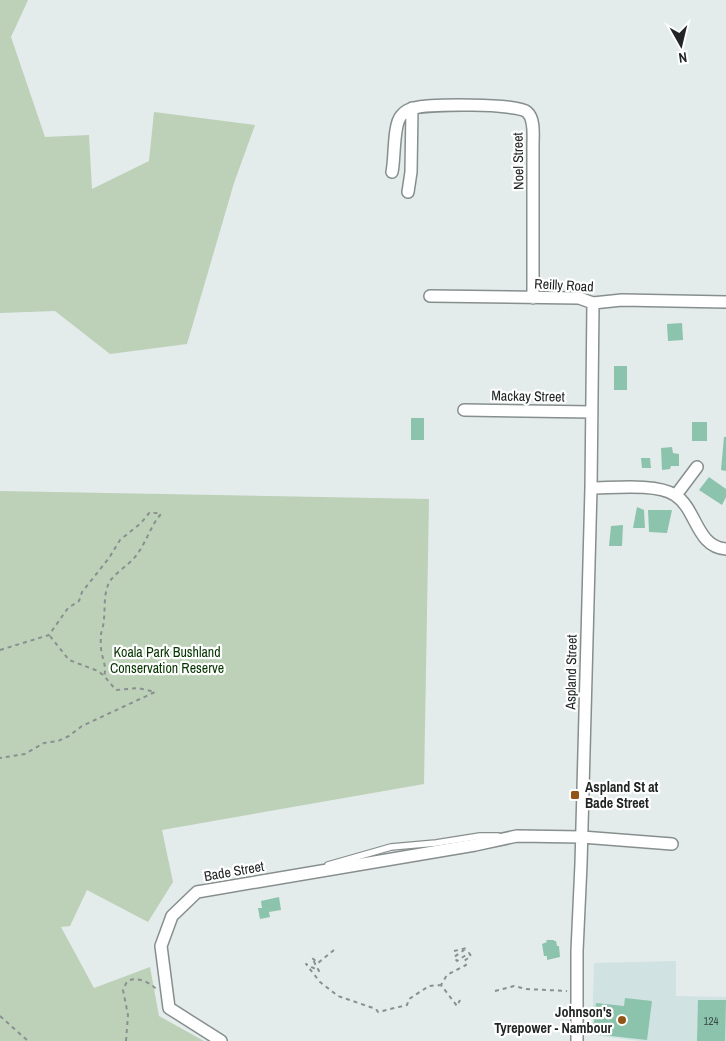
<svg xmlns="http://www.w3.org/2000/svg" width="726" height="1041" font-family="'Archivo Narrow',sans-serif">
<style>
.built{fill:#d0e2e1}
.green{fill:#bcd1b8}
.building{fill:#8cc3ac}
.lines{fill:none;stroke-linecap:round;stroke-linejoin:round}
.service-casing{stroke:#878e8e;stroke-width:8}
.minor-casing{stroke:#878e8e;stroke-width:14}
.path{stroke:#8a9090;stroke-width:2;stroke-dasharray:4 4;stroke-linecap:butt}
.service{stroke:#fff;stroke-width:5.5}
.minor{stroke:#fff;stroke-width:11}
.poi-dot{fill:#925518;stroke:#fff;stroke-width:2}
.labels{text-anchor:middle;stroke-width:4.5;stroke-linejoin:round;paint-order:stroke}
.number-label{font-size:11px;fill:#3c4c47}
.street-label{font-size:14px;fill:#222525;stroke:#fff}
.park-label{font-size:14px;fill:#063500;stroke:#fff}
.poi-label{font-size:14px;font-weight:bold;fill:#222525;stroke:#fff;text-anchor:start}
</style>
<rect width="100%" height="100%" fill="#e3ebeb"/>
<path class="built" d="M676 961V996L726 997V1041H641L592 1035 594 963Z"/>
<path class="green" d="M0 0H28L11 37 45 137 89 135 92 189 149 161 154 112 255 125 234 183 187 344 110 354 55 311 0 313Z
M0 491 429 499 424 784 162 830 173 882 148 922 87 890 70 926 61 927 94 988 150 967 159 1016 204 1041H0Z"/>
<path class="building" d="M682 323 683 340 668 341 667 324Z
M614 366H627V390H614Z
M411 418H424V440H411Z
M692 422H707V441H692Z
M724 437H726V471L721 470Z
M672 447 673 453 679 454V466H671L670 469 662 470 661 448Z
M641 458H650L651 468H642Z
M709 477 726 489V497L722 505 699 490Z
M637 507 644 510 645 528H633Z
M648 510H672L667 533 649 532Z
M623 525 622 546H609L611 526Z
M279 897 281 910 269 912 270 917 260 919 258 908H262L261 901Z
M546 940H554V941H556L557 946H559L560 957 547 960V956H544L542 944 547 942Z
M625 998 652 1001 647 1040 593 1034 596 1003 624 1006Z
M698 1000H726L725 1041H697Z"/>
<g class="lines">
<defs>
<path id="service" d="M328 865 391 847 436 843 480 836H498"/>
<path id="minor" d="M392 172C395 159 393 125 401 116 404 112 409 109 414 108 429 104 517 103 527 112 535 119 533 135 533 145V298
M408 192 411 172 412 108
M430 296 579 298 593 303 622 300 726 302
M464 410 592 412
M591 488C613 488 656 483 675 495 697 509 696 547 726 549
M676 495 697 467
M221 1041 169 1008 161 946 172 916 197 892 475 845 517 836 582 837 672 844
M577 1041V951L581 864 591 488 593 303"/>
</defs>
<use href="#service" class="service-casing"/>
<use href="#minor" class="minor-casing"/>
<path class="path" d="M50 636 69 660 98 671 104 676
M0 650 49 635 68 608 79 601 82 592 109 558 120 540 141 523 150 512 161 514C150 526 146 544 135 557 127 567 110 575 107 588 104 597 105 609 104 619 104 624 102 629 101 634 101 640 100 648 102 653 103 662 107 667 104 676L116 690 138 688 155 692 82 726 69 736 58 741 44 743 25 754 0 758
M334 950 318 963 312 958 319 971 306 964 320 982 338 996 376 1009 378 1012 407 1005 409 999 429 986 441 985
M454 951 467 948 454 957 457 961 469 953 471 956 464 961 466 965 447 975 441 985 457 1006 460 1000
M495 991 514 986 526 989 567 991
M0 1016 28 1041
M126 1041 128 1015 123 990C125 988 125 984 127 982 135 975 151 983 156 989"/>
<use href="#service" class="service"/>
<use href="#minor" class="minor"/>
</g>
<g class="poi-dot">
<rect x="570" y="790" width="10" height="10" rx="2.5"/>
<circle cx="622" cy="1020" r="5"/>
</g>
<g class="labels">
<g class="number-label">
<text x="711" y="1025">124</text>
</g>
<g class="street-label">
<text transform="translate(518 161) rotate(-91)" y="5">Noel Street</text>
<text transform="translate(564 285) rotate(3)" y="5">Reilly Road</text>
<text transform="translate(528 396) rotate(1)" y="5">Mackay Street</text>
<text transform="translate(571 672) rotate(-89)" y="5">Aspland Street</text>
<text transform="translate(234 871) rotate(-10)" y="5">Bade Street</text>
</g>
<g class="park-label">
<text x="167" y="657">Koala Park Bushland<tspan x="167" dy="16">Conservation Reserve</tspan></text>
</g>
<g class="poi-label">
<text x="585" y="792">Aspland St at<tspan x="585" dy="16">Bade Street</tspan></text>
<text x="612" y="1017" text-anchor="end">Johnson's<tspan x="612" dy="16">Tyrepower - Nambour</tspan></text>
</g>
</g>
<g transform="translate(681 45) rotate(172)" stroke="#ffffff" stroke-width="4" paint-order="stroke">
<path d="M0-4L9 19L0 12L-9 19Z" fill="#222525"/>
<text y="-8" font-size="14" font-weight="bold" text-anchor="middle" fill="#222525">N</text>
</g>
</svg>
